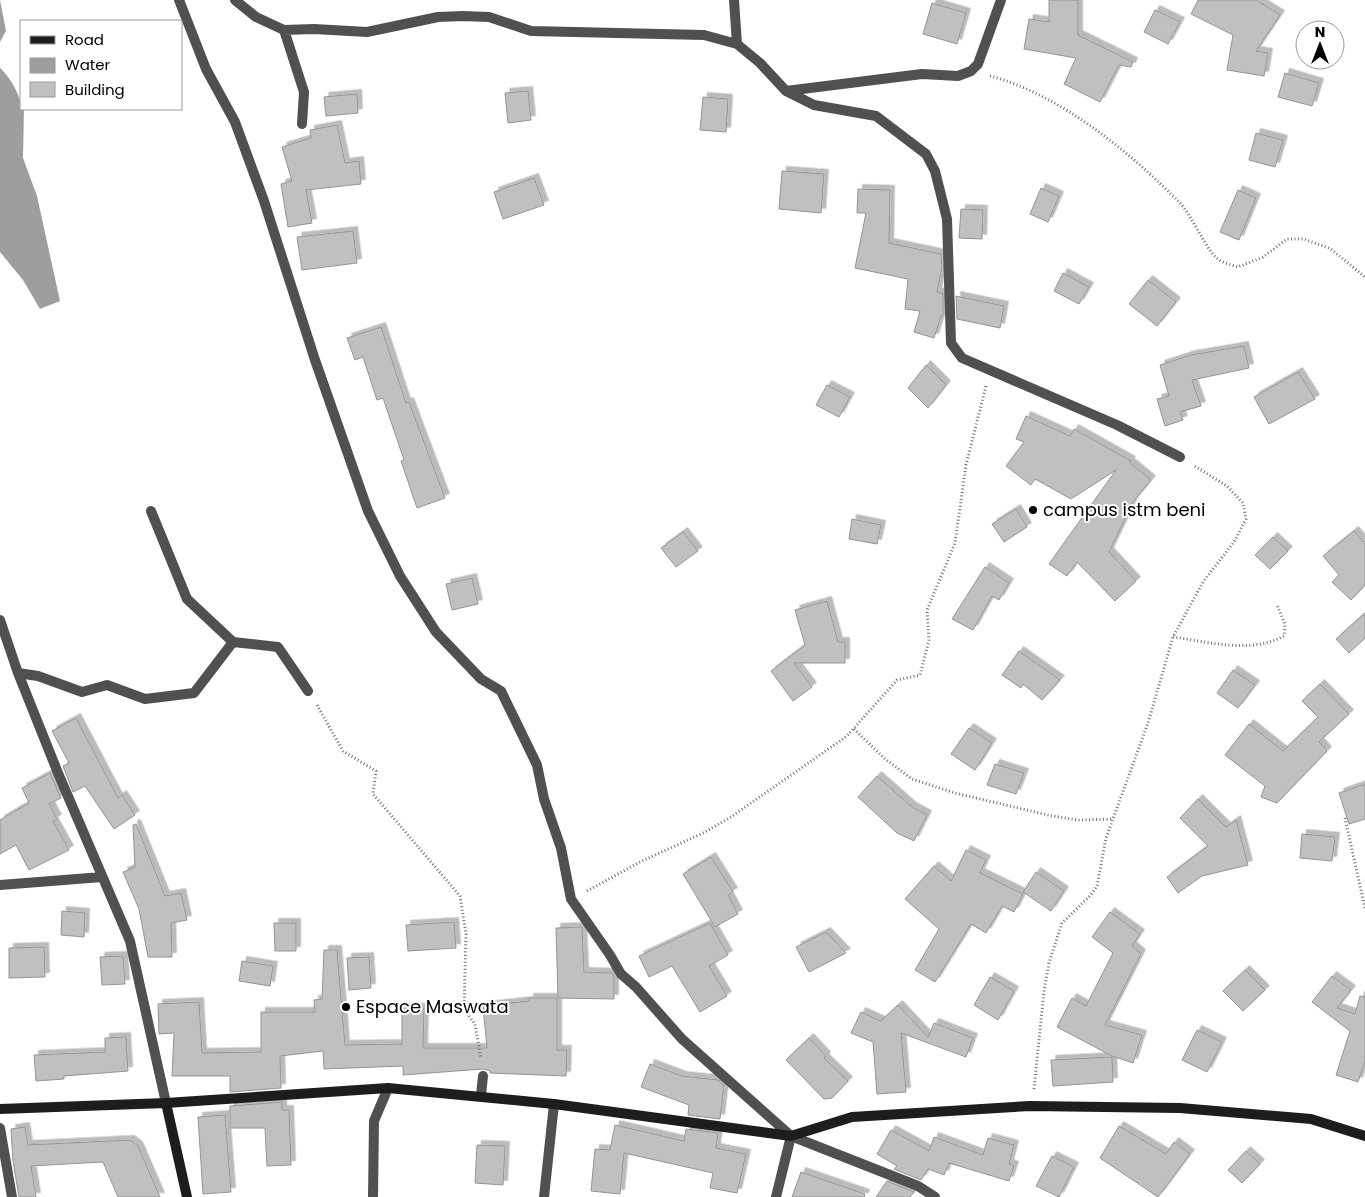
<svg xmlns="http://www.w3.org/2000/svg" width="1365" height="1197" font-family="Poppins,sans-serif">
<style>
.water{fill:#9e9e9e}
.building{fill:#c0c0c0;stroke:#949494;filter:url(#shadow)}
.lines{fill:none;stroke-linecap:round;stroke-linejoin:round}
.path{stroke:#727272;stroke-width:3;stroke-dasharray:1 2.5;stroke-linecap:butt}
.street{stroke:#505050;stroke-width:10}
.secondary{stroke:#1d1d1d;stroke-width:10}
.poi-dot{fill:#000;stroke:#fff;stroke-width:2}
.labels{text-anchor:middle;stroke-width:4;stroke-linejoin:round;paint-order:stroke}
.poi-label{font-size:18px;fill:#000;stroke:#fff;text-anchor:start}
</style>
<defs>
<filter id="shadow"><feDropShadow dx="4.5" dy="-4.5" stdDeviation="0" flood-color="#0004"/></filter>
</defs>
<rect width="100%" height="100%" fill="#fff"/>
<path class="water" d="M0 0 6 31 0 42Z
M0 68C10 77 21 95 21 109H24L23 158 37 196 60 301 40 309 23 280 0 252Z"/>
<path class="building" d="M1049 0H1078V35L1133 62 1131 67 1119 65 1100 102 1064 84 1076 58 1024 49 1029 19 1049 22Z
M1198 0H1256L1280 15 1256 51 1268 53 1264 76 1227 70 1233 35 1191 14Z
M932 3 966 13 957 44 923 34Z
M1155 10 1180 22 1168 44 1144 32Z
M1285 73 1319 83 1312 106 1278 97Z
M528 91 531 120 508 123 505 93Z
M357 94 358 113 326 116 324 97Z
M703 97 728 99 726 132 700 130Z
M337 125 345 163 359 161 361 184 306 190 312 223 288 227 281 184 292 181 282 147 311 138 310 130Z
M1256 133 1283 140 1275 167 1249 160Z
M782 171 824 174 821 213 779 209Z
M534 178 544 205 503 219 494 192Z
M1041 188 1059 196 1048 222 1030 214Z
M858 189 890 190 889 243 941 254 942 268 937 292 943 294V316H941L934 338 914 332 920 311 905 309 908 279 855 268 866 213H857Z
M1238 190 1256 198 1239 240 1220 232Z
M961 209 983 210 982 239 959 238Z
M353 231 357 263 302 270 297 237Z
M1063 273 1089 287 1079 304 1054 291Z
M1148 280 1176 302 1157 326 1129 304Z
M956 296 1004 306 1000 328 957 319Z
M381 327 406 403 409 402 445 498 417 508 401 461 404 460 383 398 377 400 363 357 355 360 347 338Z
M1244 346 1249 368 1192 380 1201 406 1180 412 1183 420 1165 426 1157 399 1169 396 1160 365 1191 355Z
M926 365 946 385 928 408 908 388Z
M1298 372 1315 399 1269 424 1254 397Z
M827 385 850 397 839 417 816 405Z
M1026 416 1070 436 1074 429 1131 461 1129 462 1151 480 1133 502 1109 552 1136 581 1115 601 1077 562 1067 576 1049 564 1116 470 1071 499 1035 479 1031 485 1006 466 1024 442 1016 439Z
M1016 509 1027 527 1004 542 992 524Z
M852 519 881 525 877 544 849 539Z
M1354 531 1365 544V585L1351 600 1332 582 1339 575 1323 556Z
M683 532 698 551 676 567 661 548Z
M1273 537 1288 551 1270 569 1255 555Z
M985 567 1009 583 999 600 992 596 973 630 952 619Z
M472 578 478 604 452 610 446 584Z
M827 601 838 642H845V663H794L812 687 793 701 771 671 805 645 795 610Z
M1365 613V638L1349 653 1336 639Z
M1019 651 1060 680 1042 700 1023 684 1021 688 1002 675Z
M1233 670 1255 685 1238 708 1217 693Z
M1320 684 1349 714 1319 742 1327 751 1277 803 1261 797 1265 786 1225 755 1249 724 1283 751 1318 717 1302 701Z
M76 718 118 798 122 795 135 815 114 829 85 786 73 792 63 766 69 763 52 731Z
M969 728 992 743 975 770 951 754Z
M995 764 1024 773 1016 794 987 785Z
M50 773 61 798 49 804 57 819 53 821 69 850 29 870 16 845 0 854V820L29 803 22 788Z
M877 776 912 807 927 815 914 841 897 833 858 797Z
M1365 784V819L1349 824 1339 793Z
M1198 799 1226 827 1236 820 1248 865 1202 876 1178 893 1167 877 1208 846 1180 818Z
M136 824 165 896 181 893 187 920 171 923 172 957H148L139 909 123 872 135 867 133 825Z
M1302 834 1335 837 1332 861 1300 858Z
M966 850 986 860 980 873 1023 894 1014 912 1002 906 986 933 971 924 935 982 915 970 939 929 905 899 934 866 951 881Z
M711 857 733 892 728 895 738 914 715 927 683 874Z
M1036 872 1064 891 1051 911 1023 892Z
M62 911 85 913 84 937 61 935Z
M1110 912 1140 934 1132 946 1141 954 1105 1025 1142 1035 1133 1063 1112 1056 1057 1027 1072 998 1086 1006 1113 953 1092 937Z
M454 922 456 948 408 951 406 925Z
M274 923H296V951H275Z
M710 923 728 955 709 966 727 996 700 1012 672 966 649 977 639 956Z
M582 927 584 972 612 973 614 976V999L558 998 556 928Z
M826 932 846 953 809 972 796 947Z
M44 947 45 977 9 978V948Z
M324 950H337L345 1045 402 1044V1008H424L423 1048H487L483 1006 529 1001V998H557V1050H567L566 1076 490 1073V1071L483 1069 403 1075V1066L324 1069 323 1051 280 1056 281 1088 230 1092V1076H172L174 1033 159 1034 158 1004 199 1002 202 1053 261 1052V1012H315L314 1000 322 999Z
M123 956 125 984 102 985 100 957Z
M369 957 371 988 349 990 347 958Z
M242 961 273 966 270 986 239 981Z
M1245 970 1265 990 1243 1011 1223 991Z
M1332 976 1351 990 1337 1008 1355 1014 1360 996 1365 997V1061L1358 1082 1336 1075 1350 1031 1312 1002Z
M990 977 1014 991 998 1020 974 1005Z
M898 1005 928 1037 934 1023 973 1038 966 1057 901 1033 906 1092 877 1094 873 1042 851 1033 861 1012 881 1021Z
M1197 1030 1222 1042 1207 1072 1182 1060Z
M126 1037 128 1071 64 1076V1079L36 1081 34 1055 105 1052V1038Z
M809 1038 826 1056 824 1058 848 1081 832 1098 824 1099 786 1060Z
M1112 1057 1113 1082 1053 1086 1051 1060Z
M650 1064 682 1076 718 1080 724 1086 720 1119 688 1115 689 1105 641 1087Z
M282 1102V1110H289L291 1165 267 1166 265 1128H230V1106Z
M225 1115 231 1192 203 1194 198 1117Z
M615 1125 684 1141 686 1129 718 1133 716 1148 746 1154 737 1193 710 1188 713 1173 624 1153 620 1194 591 1191 595 1149 610 1150Z
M1119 1126 1166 1154 1174 1142 1190 1154 1158 1197 1100 1158Z
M25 1127 28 1145 130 1140 138 1146 160 1197H118L103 1162 31 1166 36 1197H19L13 1161 11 1129Z
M891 1130 929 1151 934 1137 983 1155 988 1138 1014 1145 1009 1164 1014 1166 1009 1181 949 1163 944 1175 928 1169 921 1180 894 1169 897 1166 877 1154Z
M477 1145 505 1146 503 1185 475 1183Z
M1246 1151 1260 1164 1242 1183 1228 1170Z
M1052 1156 1074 1167 1059 1197 1036 1186Z
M801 1172 865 1194 864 1197H792Z
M887 1181 914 1192 910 1197H876Z"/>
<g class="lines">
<path class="path" d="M990 76C1059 94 1130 152 1179 202 1192 215 1205 248 1217 258 1222 263 1232 265 1238 267L1263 257 1287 239H1304L1331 249 1365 277
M1173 637C1210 642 1250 654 1284 636L1285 624 1277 605
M317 705 343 751 376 771 373 794 460 896 466 934 464 1010 475 1024 481 1059
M854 729 885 759 912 779 955 793 1052 816 1079 820 1112 819
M1345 818 1365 908
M587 891 640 862 703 833 731 817 847 736 897 680 920 675 929 640 927 610 955 543 966 465 986 386
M1034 1089 1044 991 1049 963 1062 923 1091 895 1097 886 1106 838 1148 723 1173 637 1203 582 1234 542 1246 519 1243 503 1227 486 1193 465"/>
<path class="street" d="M179 0 206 69 235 122 264 201 315 360 368 511 400 576 436 632 481 679 501 691 537 765 544 799 561 848 571 899 610 955 621 974 636 987 682 1039 791 1136 918 1186 935 1197
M235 0 256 17 284 30 314 29 367 32 438 17 463 16 489 17 531 31 704 35 737 44 760 63 786 91 814 105 876 116 926 154 935 171 947 219 951 343 962 358 1117 425 1180 457
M734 0 737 44
M284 30 304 92 302 124
M786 91 922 74 958 76 971 71 978 64 1001 0
M151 511 187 599 233 642 278 647 308 691
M0 620 18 673 58 773 130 941 166 1103
M18 673 38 676 82 692 107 685 145 699 194 693 233 642
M0 885 102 877
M481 1095 483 1076
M0 1128 12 1197
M373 1197 374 1121 388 1088
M544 1197 554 1104
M776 1197 791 1136"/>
<path class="secondary" d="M166 1103 187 1197
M0 1109 166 1103 388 1088 554 1104 791 1136 852 1117 1030 1106 1180 1108 1311 1119 1365 1136"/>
</g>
<g class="poi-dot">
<circle cx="1033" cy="510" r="5"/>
<circle cx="346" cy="1007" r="5"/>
</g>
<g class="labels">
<g class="poi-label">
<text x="1043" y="516">campus istm beni</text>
<text x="356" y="1013">Espace Maswata</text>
</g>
</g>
<rect x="20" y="20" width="162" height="90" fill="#ffffff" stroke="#999999"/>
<rect x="30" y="36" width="25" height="8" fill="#1d1d1d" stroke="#999999"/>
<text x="65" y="45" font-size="15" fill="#000000">Road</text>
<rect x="30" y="58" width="25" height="15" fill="#9e9e9e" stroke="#999999"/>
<text x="65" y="70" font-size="15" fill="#000000">Water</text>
<rect x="30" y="82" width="25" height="15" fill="#c0c0c0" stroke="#999999"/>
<text x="65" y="95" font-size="15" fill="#000000">Building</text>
<g transform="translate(1320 45)"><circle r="24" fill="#ffffff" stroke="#999999"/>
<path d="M0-4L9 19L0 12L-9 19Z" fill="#000000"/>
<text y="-8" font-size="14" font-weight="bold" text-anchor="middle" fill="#000000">N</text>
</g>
</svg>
